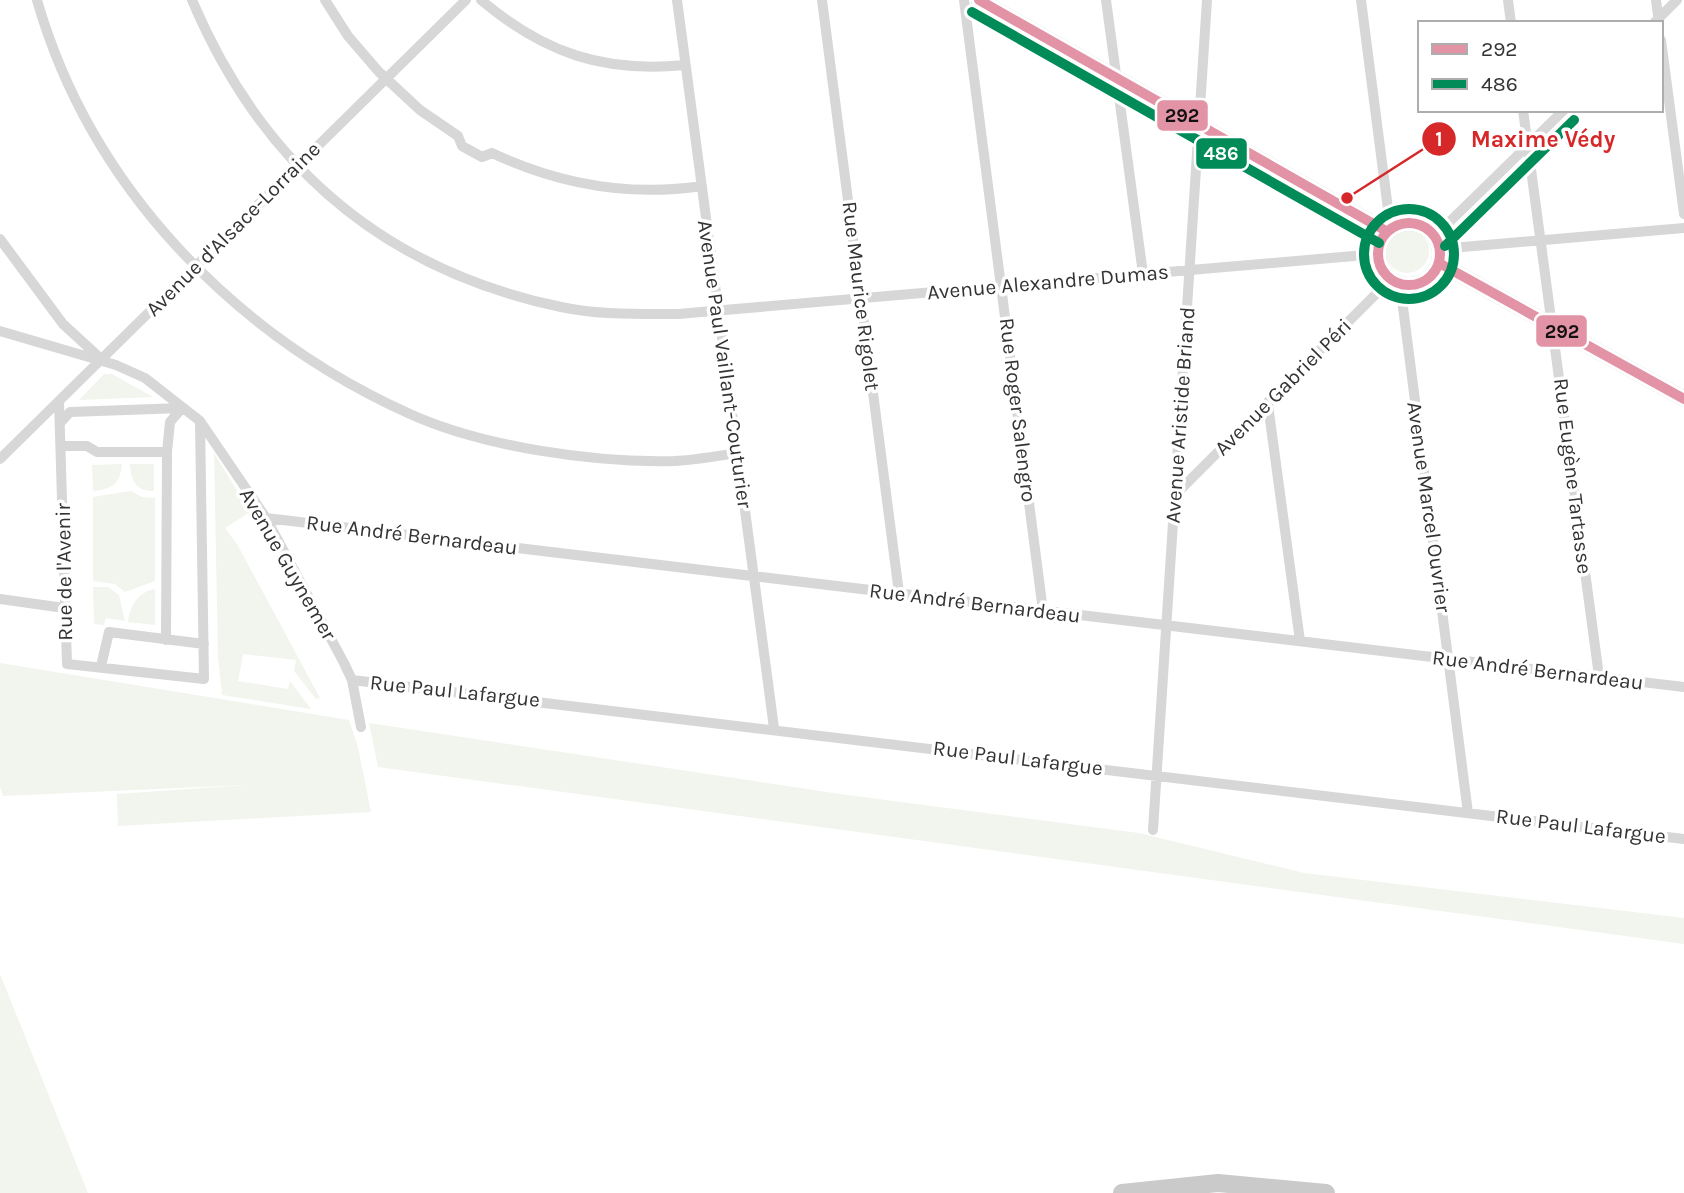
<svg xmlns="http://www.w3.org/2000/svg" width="1684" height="1193" font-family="Karla,sans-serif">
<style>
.green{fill:#f1f5ed}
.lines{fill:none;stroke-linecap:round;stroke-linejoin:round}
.street{stroke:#d7d7d7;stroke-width:10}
.secondary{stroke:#d0d0d0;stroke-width:16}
.primary{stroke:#cacaca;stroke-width:18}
.bus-1-casing{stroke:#fff;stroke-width:16}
.bus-2-casing{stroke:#fff;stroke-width:16}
.bus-1{stroke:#e293a6;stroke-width:10}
.bus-2{stroke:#008b59;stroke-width:10}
.labels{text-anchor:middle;stroke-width:7;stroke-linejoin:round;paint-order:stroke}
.street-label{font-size:21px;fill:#333;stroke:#fff}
.leader{fill:none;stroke:#d62828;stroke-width:2.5}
.callout-dot{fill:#d62828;stroke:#fff;stroke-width:2.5}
.mark-label{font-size:21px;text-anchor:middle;font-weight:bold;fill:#fff}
.callout-label{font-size:23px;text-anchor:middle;font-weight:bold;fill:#d62828;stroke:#fff;stroke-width:7;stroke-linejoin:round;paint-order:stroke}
.line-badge{stroke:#fff;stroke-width:2.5}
.badge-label{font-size:19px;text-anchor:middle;font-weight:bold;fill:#fff}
.pale-badge-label{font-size:19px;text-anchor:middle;font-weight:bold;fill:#111}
</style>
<rect width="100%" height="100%" fill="#fff"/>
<path class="green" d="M1385 251a22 22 0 1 1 44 0a22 22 0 1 1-44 0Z
M104 374H112L153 397 79 400Z
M214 453 250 512 225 528 237 544 320 698 316 699 294 671 296 660 243 654 238 681 288 689 290 681 311 709 222 695 218 657Z
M122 464C120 484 112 489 93 491L92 465Z
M130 464H154V491C136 491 131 481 130 464Z
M131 491 142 497 155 498V581L125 592 115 584 93 581V497Z
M93 587H108L119 595 125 621 106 618 104 625 94 624Z
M155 589V625L128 622C130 606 138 592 155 589Z
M0 663 349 720 358 747 371 812 118 826 117 794 245 785 3 796 0 787Z
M369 723 840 794 1139 833 1304 873 1684 918V944L378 767Z
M0 974 88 1193H0Z"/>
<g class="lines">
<path class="street" d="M37 0C91 188 235 335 410 414 483 447 595 463 674 461 695 460 717 456 737 453
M192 0C262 165 384 270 561 307 598 315 640 314 678 314L1377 254
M325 0 348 36 379 72 420 110 458 136 462 146 482 157 492 153C558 184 628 197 702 186
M481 0C544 53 603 73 685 65
M677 0 774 728
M822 0 899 593
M964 0 1043 611
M1106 0 1143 274
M1361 0 1388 209 1393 226
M1508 0 1511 23
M1656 0 1659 23
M1654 23 1677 0
M1661 40 1684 214
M1523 110 1599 676
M1435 236 1564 110
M0 239 63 324 99 357
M1440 249 1684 228
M1400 284 1468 813
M0 331 116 365 145 378 200 421 266 518 344 663 352 680 361 727
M59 401 67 664 204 679 200 421
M1268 405 1300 641
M61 422 70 412 182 408
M62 446H87L97 452H167
M0 459 466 0
M1175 495 1382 288 1393 281
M266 518 1684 687
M0 599 64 608
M166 640 167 452 170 422 182 408
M101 666 109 632 204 644
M352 680 1684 839
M1153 830 1207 0"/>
<path class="secondary" d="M979 0 1386 231
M1378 254a31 31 0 1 1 62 0a31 31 0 1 1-62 0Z
M1439 263 1684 399"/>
<path class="primary" d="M1122 1193 1218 1183 1326 1193"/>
<defs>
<path id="bus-1" d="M979 0 1386 231
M1378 254a31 31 0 1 1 62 0a31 31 0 1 1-62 0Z
M1439 263 1684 399"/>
<path id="bus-2" d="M972 12 1379 243
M1364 254a45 45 0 1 1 90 0a45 45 0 1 1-90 0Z
M1445 246 1574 120"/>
</defs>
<use href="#bus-1" class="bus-1-casing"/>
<use href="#bus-2" class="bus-2-casing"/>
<use href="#bus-1" class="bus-1"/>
<use href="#bus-2" class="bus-2"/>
</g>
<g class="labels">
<g class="street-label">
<text transform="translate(233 229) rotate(-45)" y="7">Avenue d'Alsace-Lorraine</text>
<text transform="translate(1048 282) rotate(-5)" y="7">Avenue Alexandre Dumas</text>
<text transform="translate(861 296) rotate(83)" y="7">Rue Maurice Rigolet</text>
<text transform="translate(725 364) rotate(82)" y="7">Avenue Paul Vaillant-Couturier</text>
<text transform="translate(1283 387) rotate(-45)" y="7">Avenue Gabriel Péri</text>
<text transform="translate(1018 410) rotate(83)" y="7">Rue Roger Salengro</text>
<text transform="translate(1180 415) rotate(-86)" y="7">Avenue Aristide Briand</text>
<text transform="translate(1573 476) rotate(83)" y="7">Rue Eugène Tartasse</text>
<text transform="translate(1429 507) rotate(82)" y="7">Avenue Marcel Ouvrier</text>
<text transform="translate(412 535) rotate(7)" y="7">Rue André Bernardeau</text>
<text transform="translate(288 564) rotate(60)" y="7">Avenue Guynemer</text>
<text transform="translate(64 572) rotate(-91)" y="7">Rue de l'Avenir</text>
<text transform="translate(975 603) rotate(7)" y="7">Rue André Bernardeau</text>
<text transform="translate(1538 670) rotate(7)" y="7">Rue André Bernardeau</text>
<text transform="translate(455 691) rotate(6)" y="7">Rue Paul Lafargue</text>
<text transform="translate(1018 758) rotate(7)" y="7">Rue Paul Lafargue</text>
<text transform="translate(1581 826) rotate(7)" y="7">Rue Paul Lafargue</text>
</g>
</g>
<path class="leader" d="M1347 198L1439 139"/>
<g class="callout-dot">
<circle cx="1347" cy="198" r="7"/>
<circle cx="1439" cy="139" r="18"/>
</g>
<g class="mark-label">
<text x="1439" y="146">1</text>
</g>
<g class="callout-label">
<text x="1543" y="147">Maxime Védy</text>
</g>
<g class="line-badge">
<rect x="1156" y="99" width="53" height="33" rx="7" fill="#e293a6"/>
<rect x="1195" y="137" width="53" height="33" rx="7" fill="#008b59"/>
<rect x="1535" y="314" width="53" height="34" rx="7" fill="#e293a6"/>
</g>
<g class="badge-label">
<text x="1221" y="160">486</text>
</g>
<g class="pale-badge-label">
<text x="1182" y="122">292</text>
<text x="1562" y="338">292</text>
</g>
<rect x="1418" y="21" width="245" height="91" fill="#ffffff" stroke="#adadad" stroke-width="2"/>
<rect x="1432" y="44" width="35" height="10" fill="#e293a6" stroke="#adadad" stroke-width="2"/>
<text x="1481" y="56" font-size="21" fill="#333333">292</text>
<rect x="1432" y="79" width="35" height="10" fill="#008b59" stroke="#adadad" stroke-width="2"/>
<text x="1481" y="91" font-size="21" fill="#333333">486</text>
</svg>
